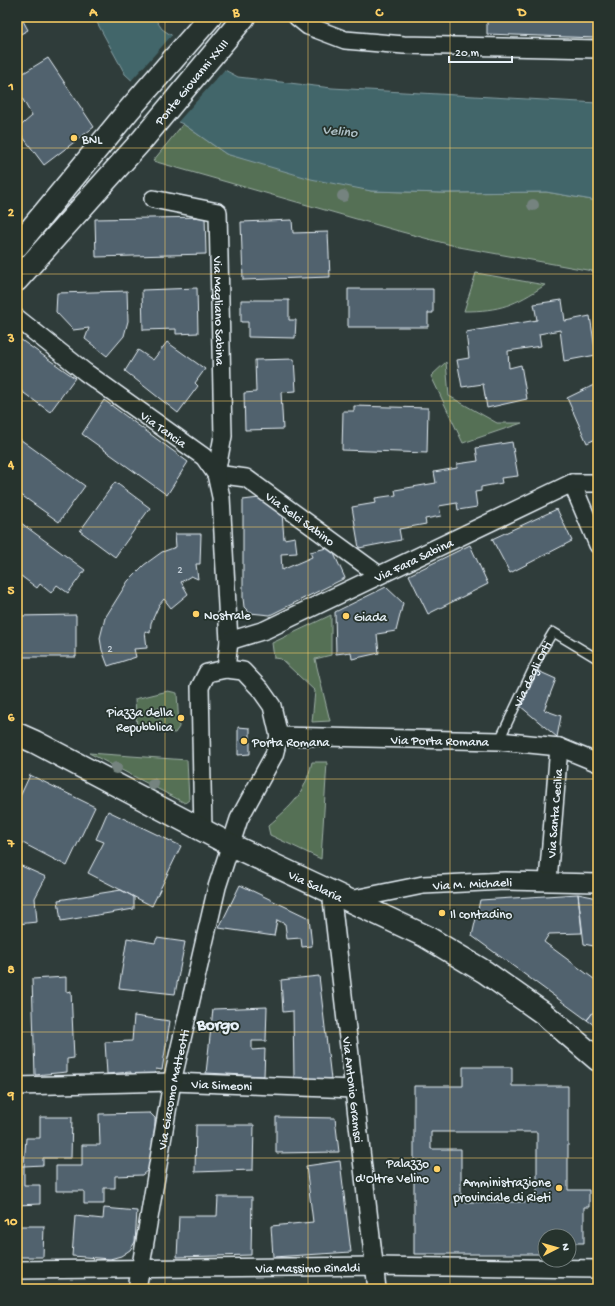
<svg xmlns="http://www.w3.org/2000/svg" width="615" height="1306" font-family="'Gochi Hand',sans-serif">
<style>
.green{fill:#556f55;stroke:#9eb0a6}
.water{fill:#43666a;stroke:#859ea3}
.pier{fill:#2f3c3a}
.building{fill:#51626e;stroke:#e8f1f8;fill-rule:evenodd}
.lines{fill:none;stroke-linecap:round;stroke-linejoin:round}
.service-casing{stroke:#e8f1f8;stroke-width:11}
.minor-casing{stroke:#e8f1f8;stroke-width:20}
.secondary-casing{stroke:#e8f1f8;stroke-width:25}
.service{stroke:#26332d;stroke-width:8}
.minor{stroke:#26332d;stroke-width:17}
.secondary{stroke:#26332d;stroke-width:22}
.tree{fill:#74837f}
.grid{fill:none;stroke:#ffd166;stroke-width:1;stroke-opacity:0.55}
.poi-dot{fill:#ffd166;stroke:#26332d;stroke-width:1.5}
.labels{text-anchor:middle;stroke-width:3.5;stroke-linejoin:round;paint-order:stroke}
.number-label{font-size:11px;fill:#c2cdd6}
.street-label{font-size:13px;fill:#e8f1f8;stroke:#26332d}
.poi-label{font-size:13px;fill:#e8f1f8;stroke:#26332d;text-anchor:start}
.water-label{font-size:14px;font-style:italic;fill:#aec0c6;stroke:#26332d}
.district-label{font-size:17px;font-weight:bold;fill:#e8f1f8;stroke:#26332d}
.neatline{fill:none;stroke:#ffd166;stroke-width:1.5}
.grid-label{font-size:13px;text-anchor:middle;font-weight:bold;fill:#ffd166}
</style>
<rect width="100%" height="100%" fill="#2f3c3a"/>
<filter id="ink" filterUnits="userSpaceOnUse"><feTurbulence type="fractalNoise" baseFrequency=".025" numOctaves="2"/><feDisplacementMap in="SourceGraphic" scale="8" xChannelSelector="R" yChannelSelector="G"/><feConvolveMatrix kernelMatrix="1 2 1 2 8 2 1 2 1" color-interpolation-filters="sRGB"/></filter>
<g filter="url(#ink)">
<path class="green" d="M183 124 226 154 371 191 444 193 546 192 598 201V272L459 247 402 232 153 161Z
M476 273 545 285C515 305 500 311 464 311Z
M446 362 449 396 497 423H522L463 443 431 376Z
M331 615V655L315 659 330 721 312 722 315 691 281 659 274 658 272 643Z
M168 691 177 693 179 727 175 733 137 729 135 699Z
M89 753 187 760 189 800 185 803Z
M312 762H327L321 859 270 835 268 826C293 804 304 796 312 762Z"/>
<path class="water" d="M94 17H154L162 29 221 68 238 77 332 88 598 103V201L546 192 444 193 371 191 311 179 226 154 183 124 176 121 125 74Z"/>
<path class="pier" d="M173 34 226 68 176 124 130 82Z"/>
<path class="building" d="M17 17H21L28 30 17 36Z
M487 17H597L596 38 487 34Z
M48 58 94 127 44 165 17 129 32 116 17 89V77Z
M205 217 206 254 96 257 95 219Z
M292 220 293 233 328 232 330 277 243 280 241 222Z
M197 288 198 333 176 334V329L143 330 142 290Z
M348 289H433V313H428V327H348Z
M127 291 128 321 124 336 107 356 85 339 89 328 73 330 56 312 57 293Z
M241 300H289V320H296L295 338 248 337V322H241Z
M562 300 565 321 590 316 596 355 564 361 560 330 539 334 541 346 508 351 509 368 521 365 527 399 487 408 483 384 462 387 457 360 469 358 466 332 537 320 534 304Z
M17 337 75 378 50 412 17 388Z
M167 342 205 369 195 383 198 386 178 413 125 371 138 350 153 360Z
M294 359 296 391 281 392 283 429 245 430 244 393 256 392 255 360Z
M598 383V438L587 443 567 398Z
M104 400 188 462 167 495 82 434Z
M354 406 428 408 427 453 342 450 343 411H354Z
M17 437 85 486 59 522 17 492Z
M512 442 518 476 501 478 502 483 481 487V491L475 492 477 507 458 510 457 503 439 506 441 516 425 519 426 524 399 529 401 540 359 548 352 507 376 503 375 498 396 495 395 490 436 483 434 472 457 468V464L478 461 476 448Z
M115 482 150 508 115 557 80 531Z
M259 498 282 513 284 539 295 537 297 553 281 554 282 570 312 557 310 552 331 547 345 578 270 615 250 613 244 607 243 598V500Z
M557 509 572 541 510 573 492 539Z
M21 523 85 570 68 593 57 585 51 593 40 584 37 588 17 573V527Z
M175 534H201L200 564H196L198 579 191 576 181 582 188 594 171 608 164 599 159 605 151 623 150 633 145 631 147 648 134 649 136 657 108 666 102 650 100 638 105 618 128 581 144 565 162 552 176 547Z
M470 545 488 584 428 614 409 575Z
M386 587 403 603 396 631 377 634 379 653 352 659 351 652 336 654 335 612Z
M76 615V657H17V616Z
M536 670 556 679 544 710 561 716 557 737 520 706Z
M238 727 250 728V754L238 755Z
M30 775 95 807 67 866 17 840V803Z
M108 811 181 846 152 906 88 873 104 842 96 839Z
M17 864 46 877 35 898 37 922 17 924Z
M240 885 309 918 312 946 302 947 301 938 287 939 285 924 277 920 274 936 219 928Z
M121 890 134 897V909L61 921 58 900Z
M578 894 582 933 549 934 544 942 598 982V1006L587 1020 472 936 480 900Z
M578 894 598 898V947L584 944Z
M127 938 155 943 157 938 185 942 175 994 119 988Z
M319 976 331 1079 294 1078 293 1011 283 1012 281 980Z
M66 977V992L71 991 74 1058 67 1059V1072L35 1075 32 979Z
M598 1006V1028L587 1020Z
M267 1007 266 1041H252V1050L265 1049 264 1076 206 1073 213 1009Z
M134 1016 170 1021 162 1070 156 1069 155 1074 130 1077 131 1072 107 1074 105 1042 132 1041Z
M463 1067H512V1086H568V1190H589V1207H584V1243H569V1236H545V1254H414V1086H463ZM431 1132H537V1202H461V1149H431Z
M150 1113 155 1118V1164L142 1175 115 1176V1188H104V1204H84V1191H56V1166H82V1145H100L99 1114Z
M40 1117H72L71 1158H43V1165L24 1166 26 1138H40Z
M276 1117 335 1118 339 1152 276 1153Z
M196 1125H254L253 1170 195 1172Z
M340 1161 351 1252 273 1257 271 1226 313 1222 306 1166Z
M17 1166H24V1185H40V1204L17 1205Z
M218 1197H252L251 1255 177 1257 179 1216H217Z
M104 1208 137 1211 135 1242 130 1250 121 1256 110 1259 72 1256 75 1216 103 1219Z
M17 1226H44L43 1257H17Z"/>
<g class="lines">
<defs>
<g id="service">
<path id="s1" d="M499 741 541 652 553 632 598 659"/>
</g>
<g id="minor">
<path d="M297 17 308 26 345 40 404 45 598 49"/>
<path id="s2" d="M153 199 218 212 223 436 216 474 246 478 379 575"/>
<path id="s3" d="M17 318 85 372 204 457 216 474 221 497 229 641 226 669"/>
<path d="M572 483 598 545"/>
<path id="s4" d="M229 641 265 630 572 483H598"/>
<path id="s5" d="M279 736 499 741 559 747 598 763"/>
<path id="s6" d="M548 881 559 747"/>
<path id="s7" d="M331 891 377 1289"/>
<path id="s8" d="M349 900 423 885 505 881 598 883"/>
<path id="s9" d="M17 1086 172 1082 354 1089"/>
<path id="s10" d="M17 1270 375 1266 598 1269"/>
<path id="s11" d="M137 1289 172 1082 217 887 239 819 274 755 279 736 272 706 260 689 243 671 226 669 207 673 200 687 203 831"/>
</g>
<g id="secondary">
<path d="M17 246 129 110 210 17"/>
<path id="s12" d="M17 280 143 139 244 17"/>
<path id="s13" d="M17 734 35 742 231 845 425 936 485 972 543 1013 598 1060"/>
</g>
</defs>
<use href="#service" class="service-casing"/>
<use href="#minor" class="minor-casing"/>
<use href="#secondary" class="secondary-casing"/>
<use href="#service" class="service"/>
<use href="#minor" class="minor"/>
<use href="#secondary" class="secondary"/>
</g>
<g class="tree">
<circle cx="343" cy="196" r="6"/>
<circle cx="533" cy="205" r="6"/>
<circle cx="158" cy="713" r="6"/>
<circle cx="116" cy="768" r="6"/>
<circle cx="153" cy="784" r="6"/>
</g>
</g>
<path class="grid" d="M165 17V1289M308 17V1289M450 17V1289M17 148H598M17 274H598M17 401H598M17 527H598M17 653H598M17 779H598M17 905H598M17 1032H598M17 1158H598"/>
<g class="poi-dot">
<circle cx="74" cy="138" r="4"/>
<circle cx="196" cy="614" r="4"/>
<circle cx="346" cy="616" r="4"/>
<circle cx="181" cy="718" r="4"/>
<circle cx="244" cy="741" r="4"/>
<circle cx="442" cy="913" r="4"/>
<circle cx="437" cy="1169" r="4"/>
<circle cx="559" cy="1188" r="4"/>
</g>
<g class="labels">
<g class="number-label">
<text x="180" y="573">2</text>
<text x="110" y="652">2</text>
</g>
<g class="street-label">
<text dy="5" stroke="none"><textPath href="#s12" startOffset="264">Ponte Giovanni XXIII</textPath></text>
<text dy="5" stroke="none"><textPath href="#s2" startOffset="165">Via Magliano Sabina</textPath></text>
<text dy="5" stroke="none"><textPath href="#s3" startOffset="184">Via Tancia</textPath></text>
<text dy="5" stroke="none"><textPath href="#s2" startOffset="427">Via Selci Sabino</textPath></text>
<text dy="5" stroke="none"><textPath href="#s4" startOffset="202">Via Fara Sabina</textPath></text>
<text dy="5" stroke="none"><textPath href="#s1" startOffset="75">Via degli Orti</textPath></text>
<text dy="5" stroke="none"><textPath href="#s5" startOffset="161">Via Porta Romana</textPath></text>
<text dy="5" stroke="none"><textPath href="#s6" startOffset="68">Via Santa Cecilia</textPath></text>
<text dy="5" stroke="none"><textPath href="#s8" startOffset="125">Via M. Michaeli</textPath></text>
<text dy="5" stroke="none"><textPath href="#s13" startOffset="335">Via Salaria</textPath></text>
<text dy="5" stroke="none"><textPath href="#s9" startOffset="205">Via Simeoni</textPath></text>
<text dy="5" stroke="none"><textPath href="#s11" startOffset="203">Via Giacomo Matteotti</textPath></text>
<text dy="5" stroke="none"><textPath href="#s7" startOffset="200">Via Antonio Gramsci</textPath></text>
<text dy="5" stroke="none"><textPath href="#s10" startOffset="291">Via Massimo Rinaldi</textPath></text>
</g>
<g class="poi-label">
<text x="82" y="143">BNL</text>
<text x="204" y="619">Nostrale</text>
<text x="354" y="621">Giada</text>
<text x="173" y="716" text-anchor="end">Piazza della<tspan x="173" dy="15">Repubblica</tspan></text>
<text x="252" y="746">Porta Romana</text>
<text x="450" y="918">Il contadino</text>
<text x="429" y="1167" text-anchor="end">Palazzo<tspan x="429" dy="15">d'Oltre Velino</tspan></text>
<text x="551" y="1186" text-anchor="end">Amministrazione<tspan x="551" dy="15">provinciale di Rieti</tspan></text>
</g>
<g class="water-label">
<text transform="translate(340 130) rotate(6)" y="5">Velino</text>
</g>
<g class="district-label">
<text x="218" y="1029">Borgo</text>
</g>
</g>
<rect width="615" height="1306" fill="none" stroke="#26332d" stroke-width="44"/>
<g transform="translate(557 1248) rotate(84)"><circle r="19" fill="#26332d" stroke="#747f7e"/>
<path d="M0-3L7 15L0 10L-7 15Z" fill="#ffd166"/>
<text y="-6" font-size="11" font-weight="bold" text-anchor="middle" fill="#e8f1f8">N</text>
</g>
<path d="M449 56v6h63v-6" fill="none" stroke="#e8f1f8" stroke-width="2"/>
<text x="455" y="56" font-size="12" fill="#e8f1f8" stroke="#26332d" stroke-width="3" paint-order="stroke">20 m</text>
<rect x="22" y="22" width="571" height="1262" class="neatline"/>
<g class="grid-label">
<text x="93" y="16">A</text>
<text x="236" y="16">B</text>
<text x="379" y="16">C</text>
<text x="522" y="16">D</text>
<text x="11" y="90">1</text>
<text x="11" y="216">2</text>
<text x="11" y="342">3</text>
<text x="11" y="468">4</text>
<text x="11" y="594">5</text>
<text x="11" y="721">6</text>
<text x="11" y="847">7</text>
<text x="11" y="973">8</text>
<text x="11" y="1099">9</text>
<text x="11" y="1225">10</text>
</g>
</svg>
